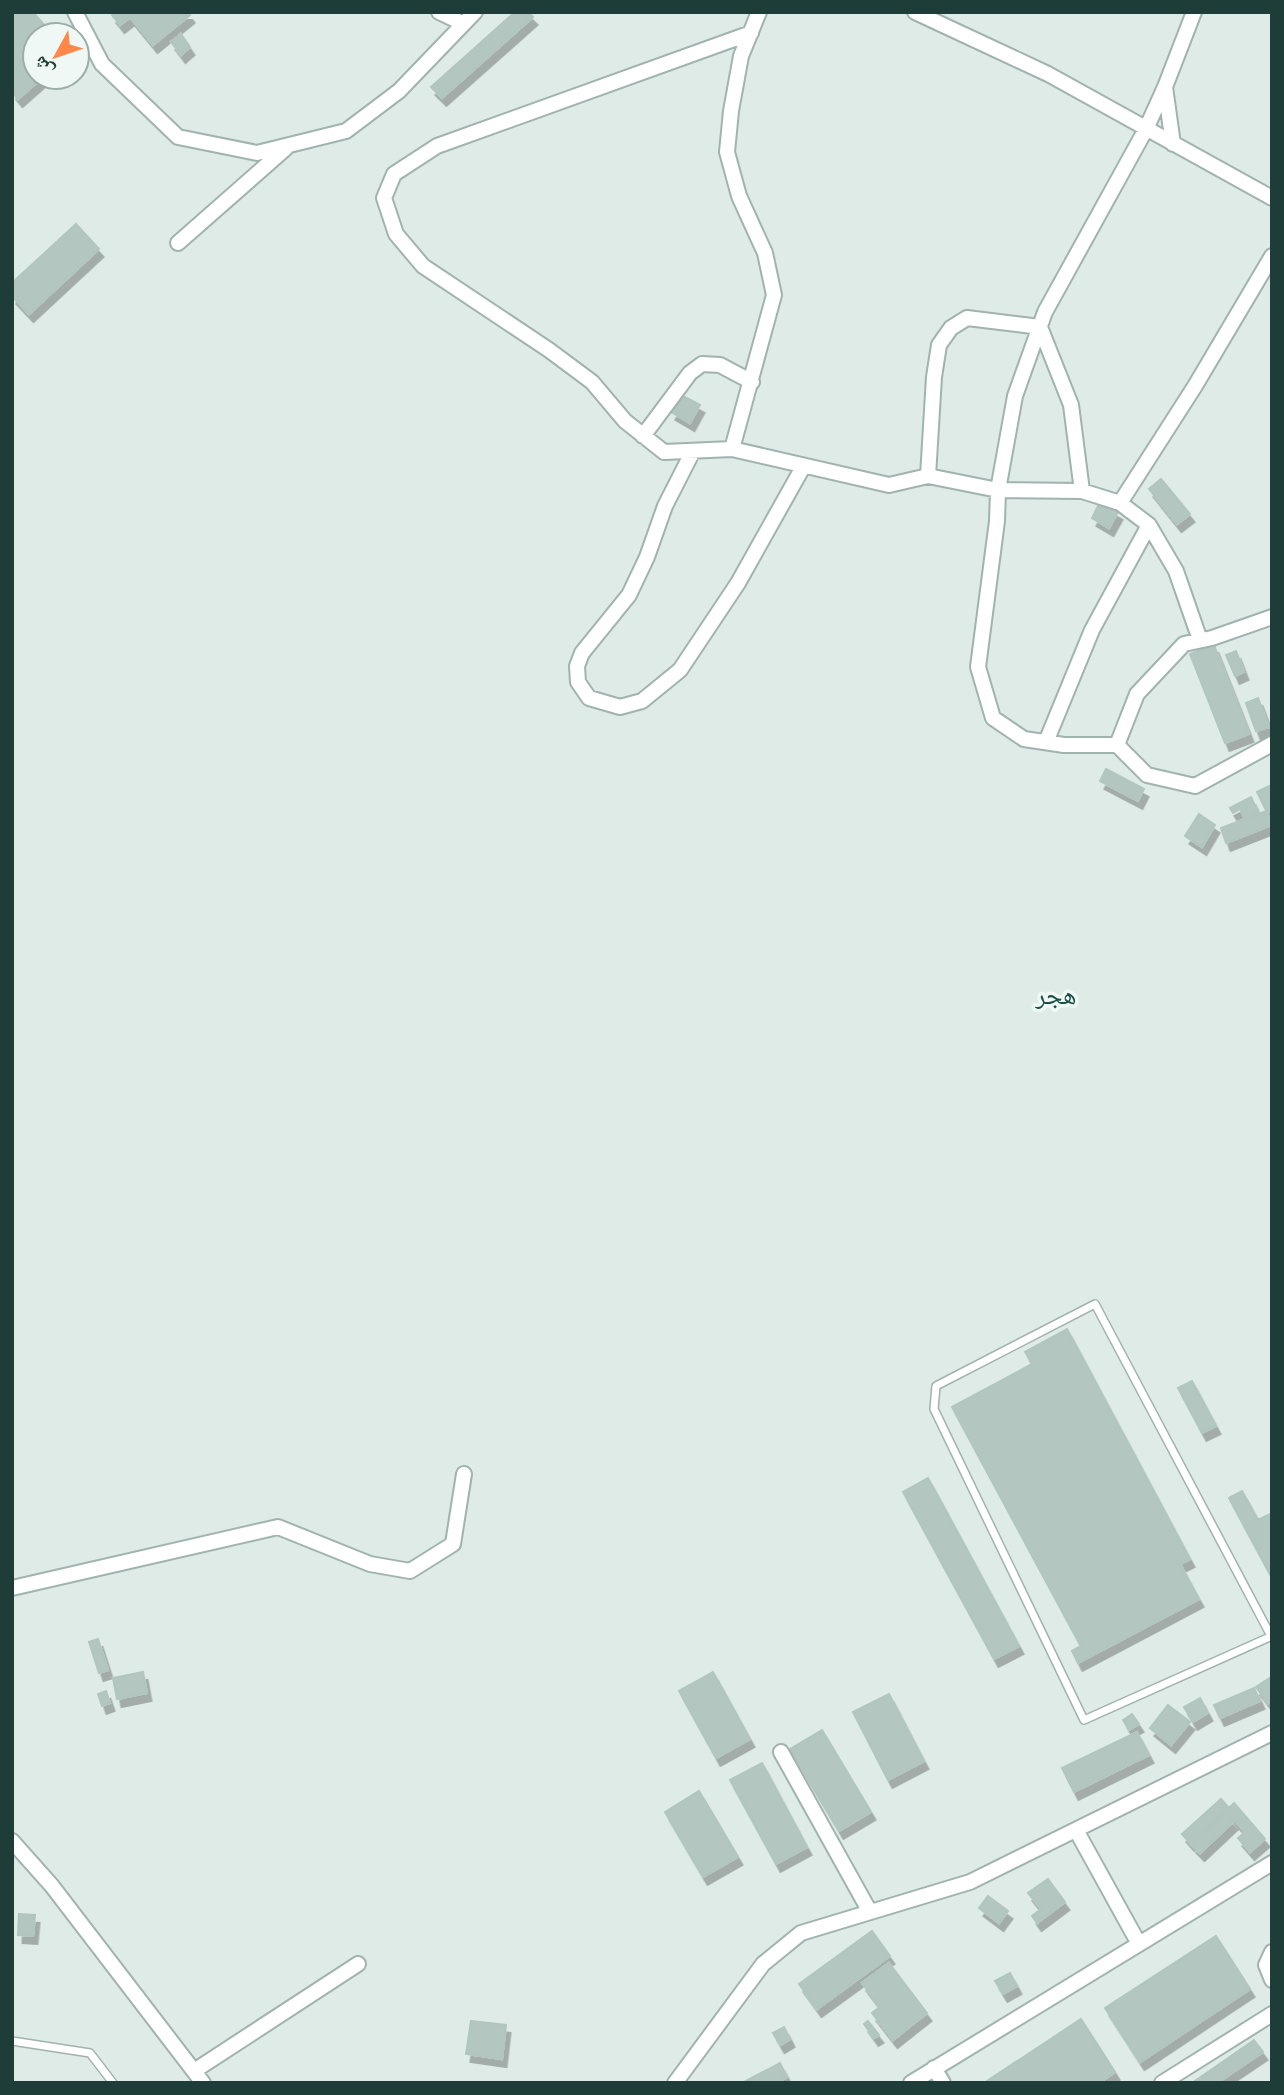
<svg xmlns="http://www.w3.org/2000/svg" width="1284" height="2095" font-family="'Alegreya Sans','Noto Naskh Arabic',sans-serif">
<style>
.building{fill:#b3c6c0;stroke:#b0c6bf;stroke-width:2;filter:url(#shadow)}
.lines{fill:none;stroke-linecap:round;stroke-linejoin:round}
.lane-casing{stroke:#a1b3af;stroke-width:10}
.street-casing{stroke:#a1b3af;stroke-width:18}
.lane{stroke:#fff;stroke-width:7}
.street{stroke:#fff;stroke-width:14}
.labels{text-anchor:middle;stroke-width:7;stroke-linejoin:round;paint-order:stroke}
.neighbourhood-label{font-size:26px;fill:#185048;stroke:#eff8f4}
</style>
<defs>
<filter id="shadow"><feDropShadow dx="4.5" dy="8" stdDeviation="0" flood-color="#0004"/></filter>
</defs>
<rect width="100%" height="100%" fill="#deebe7"/>
<path class="building" d="M12 12H33L53 35H35V77H43L18 99 12 92Z
M115 12H124L129 18 120 25 112 15Z
M126 12H188L190 15 153 45Z
M515 12H528L533 17 442 98 431 87Z
M181 34 190 47 181 55 171 42Z
M76 224 99 249 29 314 12 296V283Z
M681 395 700 405 690 423 671 412Z
M1161 479 1190 514 1177 524 1149 489Z
M1100 502 1118 512 1109 528 1092 518Z
M1214 645 1249 734 1225 743 1190 654Z
M1236 651 1244 672 1235 676 1226 655Z
M1258 698 1269 727 1256 731 1246 703Z
M1106 769 1144 789 1138 801 1100 781Z
M1269 786 1272 791V810L1267 812 1257 792Z
M1251 797 1258 812 1245 819 1240 809 1233 813 1230 808Z
M1266 811 1272 825 1226 843 1221 828Z
M1199 814 1215 825 1202 847 1185 836Z
M1067 1329 1190 1559 1180 1564 1199 1599 1078 1663 1072 1651 1082 1645 1077 1636 1076 1637 952 1407 1032 1364 1025 1352Z
M1192 1381 1216 1426 1202 1433 1178 1388Z
M928 1478 1019 1646 994 1659 903 1492Z
M1242 1491 1258 1520 1272 1513V1578L1229 1498Z
M98 1639 108 1670 99 1673 89 1642Z
M143 1672 147 1693 117 1699 113 1678Z
M713 1672 750 1739 716 1758 679 1691Z
M1271 1677 1272 1700 1268 1703 1256 1687Z
M1254 1688 1260 1701 1220 1718 1214 1705Z
M106 1691 110 1703 102 1706 98 1694Z
M889 1694 924 1761 888 1780 853 1712Z
M1200 1698 1208 1713 1193 1722 1184 1707Z
M1168 1705 1190 1722 1171 1745 1150 1728Z
M1132 1714 1139 1724 1129 1730 1123 1720Z
M822 1730 871 1812 839 1831 790 1749Z
M1137 1732 1149 1755 1074 1792 1062 1768Z
M762 1763 807 1847 776 1864 730 1780Z
M699 1791 738 1857 703 1877 665 1812Z
M1221 1799 1229 1808 1190 1843 1182 1834Z
M1234 1803 1265 1839 1250 1852 1238 1838 1245 1832 1226 1811Z
M1225 1814 1233 1822 1200 1853 1192 1845Z
M1048 1879 1065 1902 1037 1923 1032 1916 1041 1909 1028 1893Z
M988 1896 1008 1911 999 1923 979 1908Z
M19 1914 35 1915 33 1936 18 1935Z
M872 1931 890 1956 817 2009 799 1984Z
M1216 1936 1250 1989 1140 2062 1105 2008Z
M889 1963 927 2013 893 2040 872 2013 880 2007 862 1983Z
M1010 1973 1017 1986 1003 1994 995 1981Z
M1081 2019 1115 2072 1099 2083H984Z
M471 2021 506 2025 502 2059 466 2054Z
M868 2021 879 2035 874 2038 864 2024Z
M784 2027 790 2039 780 2045 773 2033Z
M1254 2040 1263 2052 1217 2083H1192Z
M780 2063 787 2077 776 2083H742Z"/>
<g class="lines">
<defs>
<path id="lane" d="M1271 1636 1095 1304 936 1386 934 1409 1084 1720 1272 1636
M12 2041 90 2053 113 2083"/>
<path id="street" d="M75 12 102 64 178 137 257 153 346 131 399 91 475 12
M439 12 462 23
M915 12 1048 74 1272 198
M751 33 437 146 394 174 384 198 396 234 423 266 549 350 592 382 625 421 664 452 732 449 889 485 928 476 998 490 1082 491 1120 503 1195 386 1272 256
M1165 87 1173 144
M178 243 286 148
M643 436 690 373 702 364 720 365 752 382
M732 449 774 295 765 253 739 196 727 152 731 111 741 56 759 12
M693 451 665 506 647 557 629 595 582 653 577 666 578 682 589 698 620 707 642 701 680 670 738 583 803 467
M928 476 934 377 939 345 951 328 967 318 1040 327 1071 405 1082 491
M1120 503 1149 525 1176 571 1200 640
M1272 617 1212 638 1184 644 1137 694 1117 745 1147 775 1195 786 1272 744
M1046 742 1092 630 1149 525
M1117 745H1064L1024 739 993 718 978 667 997 521 998 490 1015 396 1045 312 1146 129 1165 87 1194 12
M12 1588 278 1527 370 1564 410 1571 453 1544 464 1474
M781 1752 870 1912
M1076 1830 1139 1944
M12 1841 52 1886 203 2083
M1272 1952 1266 1965 1272 1980
M934 2068 943 2083
M194 2071 358 1964
M675 2083 763 1964 801 1933 970 1882 1272 1733
M911 2083 1272 1863
M1162 2083 1272 2014"/>
</defs>
<use href="#lane" class="lane-casing"/>
<use href="#street" class="street-casing"/>
<use href="#lane" class="lane"/>
<use href="#street" class="street"/>
</g>
<g class="labels">
<g class="neighbourhood-label">
<text x="1056" y="1004">هجر</text>
</g>
</g>
<rect width="1284" height="2095" fill="none" stroke="#1e3d38" stroke-width="28"/>
<g transform="translate(56 56) rotate(230)"><circle r="33" fill="#eff8f4" stroke="#9bada9" stroke-width="2"/>
<path d="M0-5L12 26L0 18L-12 26Z" fill="#ff8849"/>
<text y="-10" font-size="19" font-weight="bold" text-anchor="middle" fill="#1e3d38">ش</text>
</g>
</svg>
